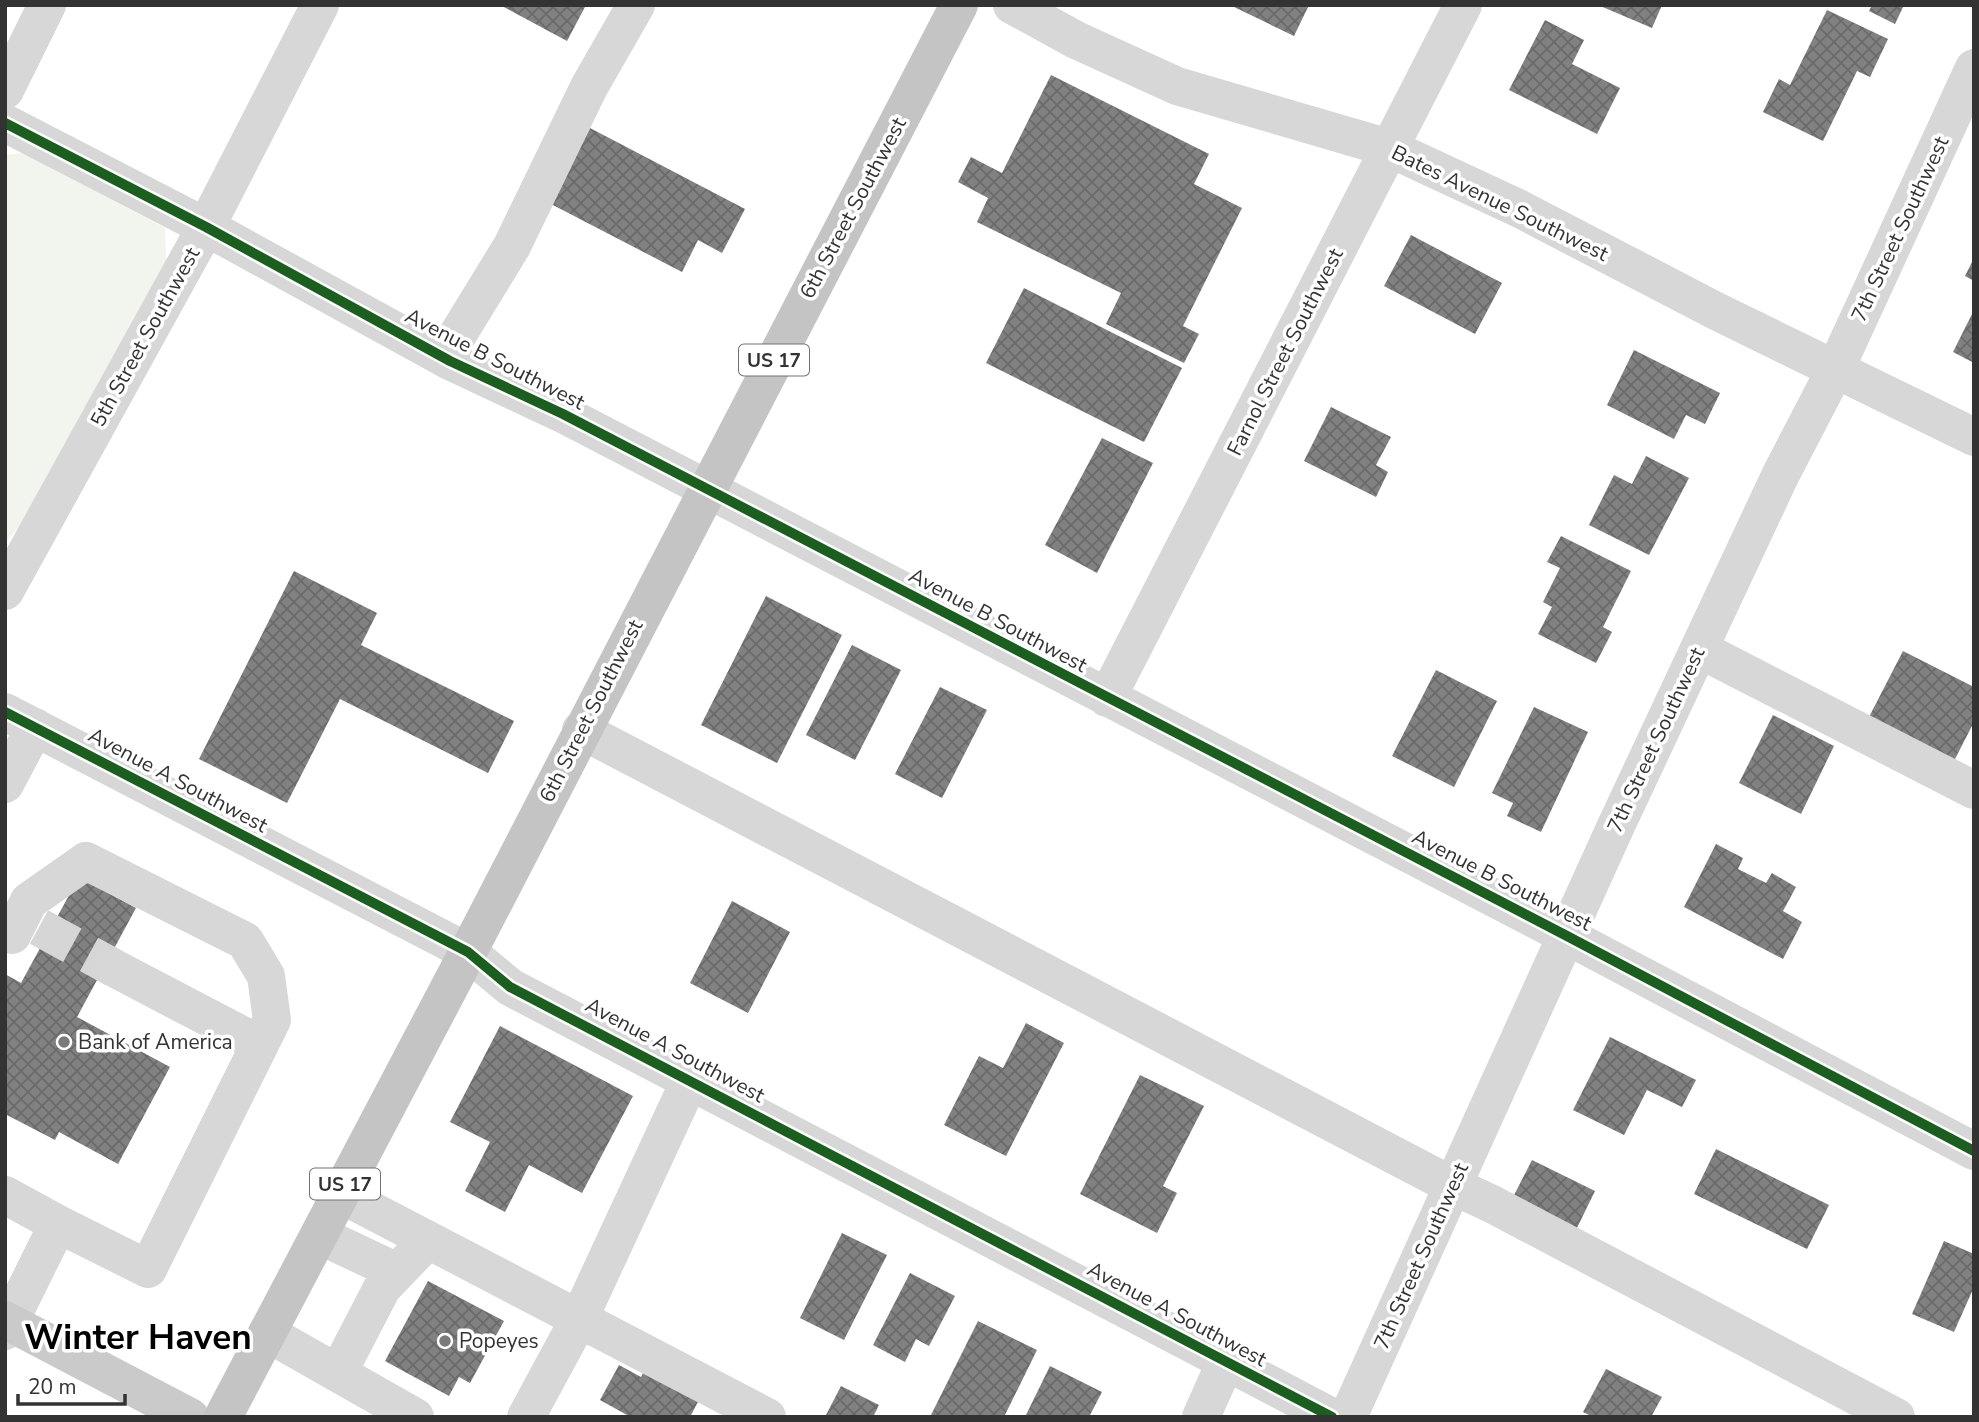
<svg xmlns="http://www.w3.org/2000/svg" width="1979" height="1422" font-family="'Nunito Sans',sans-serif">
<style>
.grass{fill:#f1f5ed}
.building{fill:url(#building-cross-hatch)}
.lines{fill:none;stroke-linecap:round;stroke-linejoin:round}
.minor-tunnel{stroke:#d6d6d6;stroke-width:38;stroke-dasharray:38 19;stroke-linecap:butt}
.minor{stroke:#d7d7d7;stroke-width:38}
.major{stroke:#cacaca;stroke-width:38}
.highway{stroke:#c4c4c4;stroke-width:38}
.cycleway-casing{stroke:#fff;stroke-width:15}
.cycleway{stroke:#1b5e20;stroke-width:10}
.poi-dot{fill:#7a7a7a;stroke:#fff;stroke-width:2.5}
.labels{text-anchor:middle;stroke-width:7;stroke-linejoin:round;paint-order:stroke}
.shield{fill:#fff;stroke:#707070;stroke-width:2}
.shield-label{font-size:19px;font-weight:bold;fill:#333}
.street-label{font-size:21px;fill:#333;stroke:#fff}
.poi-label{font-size:21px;fill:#333;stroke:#fff;text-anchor:start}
.town-label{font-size:35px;font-weight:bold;fill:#000;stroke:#fff}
</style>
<defs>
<pattern id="building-cross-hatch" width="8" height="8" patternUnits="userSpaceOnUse" patternTransform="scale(1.75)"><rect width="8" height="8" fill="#818181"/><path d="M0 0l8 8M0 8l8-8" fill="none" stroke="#6a6a6a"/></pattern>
</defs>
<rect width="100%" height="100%" fill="#fff"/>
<path class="grass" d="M24 153 165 228 166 261 27 517 5 543V155Z"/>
<path class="building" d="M500 5H586L567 41Z
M1230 5H1309L1294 36Z
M1598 5H1662L1652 28Z
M1872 5H1904L1895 24 1869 11Z
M1827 10 1888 39 1870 77 1857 71 1823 141 1763 112 1779 79 1790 85Z
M1545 20 1584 40 1572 64 1620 88 1597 134 1509 90Z
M1051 75 1209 154 1194 184 1242 208 1183 326 1199 334 1184 363 1106 324 1121 293 977 222 988 198 958 182 971 157 1002 173Z
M590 128 745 209 722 253 698 240 682 272 551 204Z
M1411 235 1502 283 1475 334 1384 286Z
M1974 258V281L1965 276Z
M1024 288 1182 368 1144 442 986 363Z
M1974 310V363L1953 352Z
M1634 350 1720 393 1705 424 1686 415 1674 439 1607 405Z
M1331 407 1391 437 1376 465 1388 472 1376 497 1304 461Z
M1102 438 1153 463 1097 573 1045 545Z
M1646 456 1689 478 1649 555 1589 525 1614 475 1632 484Z
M1561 536 1631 571 1603 627 1612 632 1596 663 1538 634 1552 607 1543 602 1560 568 1547 562Z
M294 571 377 613 361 645 514 721 488 773 340 699 287 803 199 759Z
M766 596 842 635 777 763 701 725Z
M852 645 901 670 855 760 806 735Z
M1903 651 1974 687V722L1954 761 1869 717Z
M1436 670 1497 701 1454 787 1392 756Z
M940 687 987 710 942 798 895 774Z
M1534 707 1588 732 1541 832 1507 816 1513 803 1492 793Z
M1773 715 1834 746 1801 814 1739 783Z
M1716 844 1743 858 1738 869 1766 883 1772 873 1796 887 1783 911 1802 922 1783 959 1684 907Z
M79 877 136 908 77 1017 170 1067 118 1164 59 1132 55 1140 5 1114V974L21 983Z
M732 901 790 932 748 1013 690 983Z
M1026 1023 1064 1043 1006 1156 944 1125 979 1056 1003 1068Z
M500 1026 633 1096 582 1193 529 1165 505 1212 465 1191 490 1142 450 1122Z
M1610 1037 1696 1080 1682 1107 1647 1090 1624 1135 1573 1110Z
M1140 1075 1204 1106 1163 1186 1177 1193 1157 1233 1080 1194Z
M1716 1149 1829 1205 1807 1249 1694 1194Z
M1532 1160 1595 1191 1574 1234 1510 1203Z
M842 1233 887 1255 844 1340 800 1318Z
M1944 1241 1974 1254V1287L1954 1332 1912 1314Z
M910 1273 955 1296 929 1346 916 1339 905 1362 873 1345Z
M428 1281 504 1321 470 1383 459 1377 449 1396 385 1361Z
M978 1321 1037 1350 1004 1417H930Z
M619 1365 641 1377 645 1369 700 1398 690 1417H626L627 1415 600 1400Z
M1050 1366 1102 1392 1089 1417H1025Z
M1606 1369 1662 1397 1651 1417H1593L1583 1412Z
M841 1386 879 1405 873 1417H825Z"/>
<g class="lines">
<path class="minor-tunnel" d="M39 927 114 968"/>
<path class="minor" d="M1012 5 1076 40 1177 86 1389 148 1518 208 1716 311 1974 437
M5 90 47 5
M5 123 206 227 450 361 563 414 1567 936 1974 1151
M444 357 512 246 589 87 636 5
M5 591 206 227 320 5
M1699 649 1974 790
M1107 698 1463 5
M5 712 468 952 510 987 1332 1417
M581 730 1453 1186 1492 1204 1896 1417
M5 784 35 727
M5 931 12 935 29 901 86 861 245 941 266 976 272 1020 148 1269 58 1224 5 1331
M114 968 259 1044
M340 1194 767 1417
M5 1195 58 1224
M319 1235 397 1272
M267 1333 415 1417
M338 1373 382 1288 428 1240
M526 1417 579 1319 690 1080
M1201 1417 1226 1361
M1348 1417 1615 828 1780 476 1835 370 1974 68"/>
<path class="major" d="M5 1320 190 1417"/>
<path class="highway" d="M223 1417 468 952 959 5"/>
<defs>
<path id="cycleway" d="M5 123 206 227 450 361 563 414 1567 936 1974 1151
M5 712 468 952 510 987 1332 1417"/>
</defs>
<use href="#cycleway" class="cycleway-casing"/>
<use href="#cycleway" class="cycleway"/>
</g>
<g class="poi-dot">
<circle cx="64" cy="1042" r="7"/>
<circle cx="445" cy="1341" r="7"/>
</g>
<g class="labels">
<g class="shield">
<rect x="739" y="344.5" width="70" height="31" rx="5"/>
<rect x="310" y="1168.5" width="70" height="31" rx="5"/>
</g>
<g class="shield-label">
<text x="774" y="367">US 17</text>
<text x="345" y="1191">US 17</text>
</g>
<g class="street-label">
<text transform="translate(1500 203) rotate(26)" y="7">Bates Avenue Southwest</text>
<text transform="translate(853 208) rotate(-62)" y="7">6th Street Southwest</text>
<text transform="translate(1900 229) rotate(-65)" y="7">7th Street Southwest</text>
<text transform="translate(145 337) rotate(-61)" y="7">5th Street Southwest</text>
<text transform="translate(1285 352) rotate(-63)" y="7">Farnol Street Southwest</text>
<text transform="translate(495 359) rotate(27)" y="7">Avenue B Southwest</text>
<text transform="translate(998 620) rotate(28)" y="7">Avenue B Southwest</text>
<text transform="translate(591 711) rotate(-63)" y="7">6th Street Southwest</text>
<text transform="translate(1656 740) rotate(-65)" y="7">7th Street Southwest</text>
<text transform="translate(178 780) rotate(28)" y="7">Avenue A Southwest</text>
<text transform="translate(1502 880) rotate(27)" y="7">Avenue B Southwest</text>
<text transform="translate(675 1050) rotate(28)" y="7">Avenue A Southwest</text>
<text transform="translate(1421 1256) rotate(-66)" y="7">7th Street Southwest</text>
<text transform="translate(1177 1314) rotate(28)" y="7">Avenue A Southwest</text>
</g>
<g class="poi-label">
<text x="78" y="1049">Bank of America</text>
<text x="459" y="1348">Popeyes</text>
</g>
<g class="town-label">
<text x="138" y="1349">Winter Haven</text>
</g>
</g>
<rect width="1979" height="1422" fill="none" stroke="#333333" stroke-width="14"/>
<path d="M18 1394v10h107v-10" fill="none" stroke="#333333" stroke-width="3.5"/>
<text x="28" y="1394" font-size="21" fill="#333333" stroke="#ffffff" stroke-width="5" paint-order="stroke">20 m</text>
</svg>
